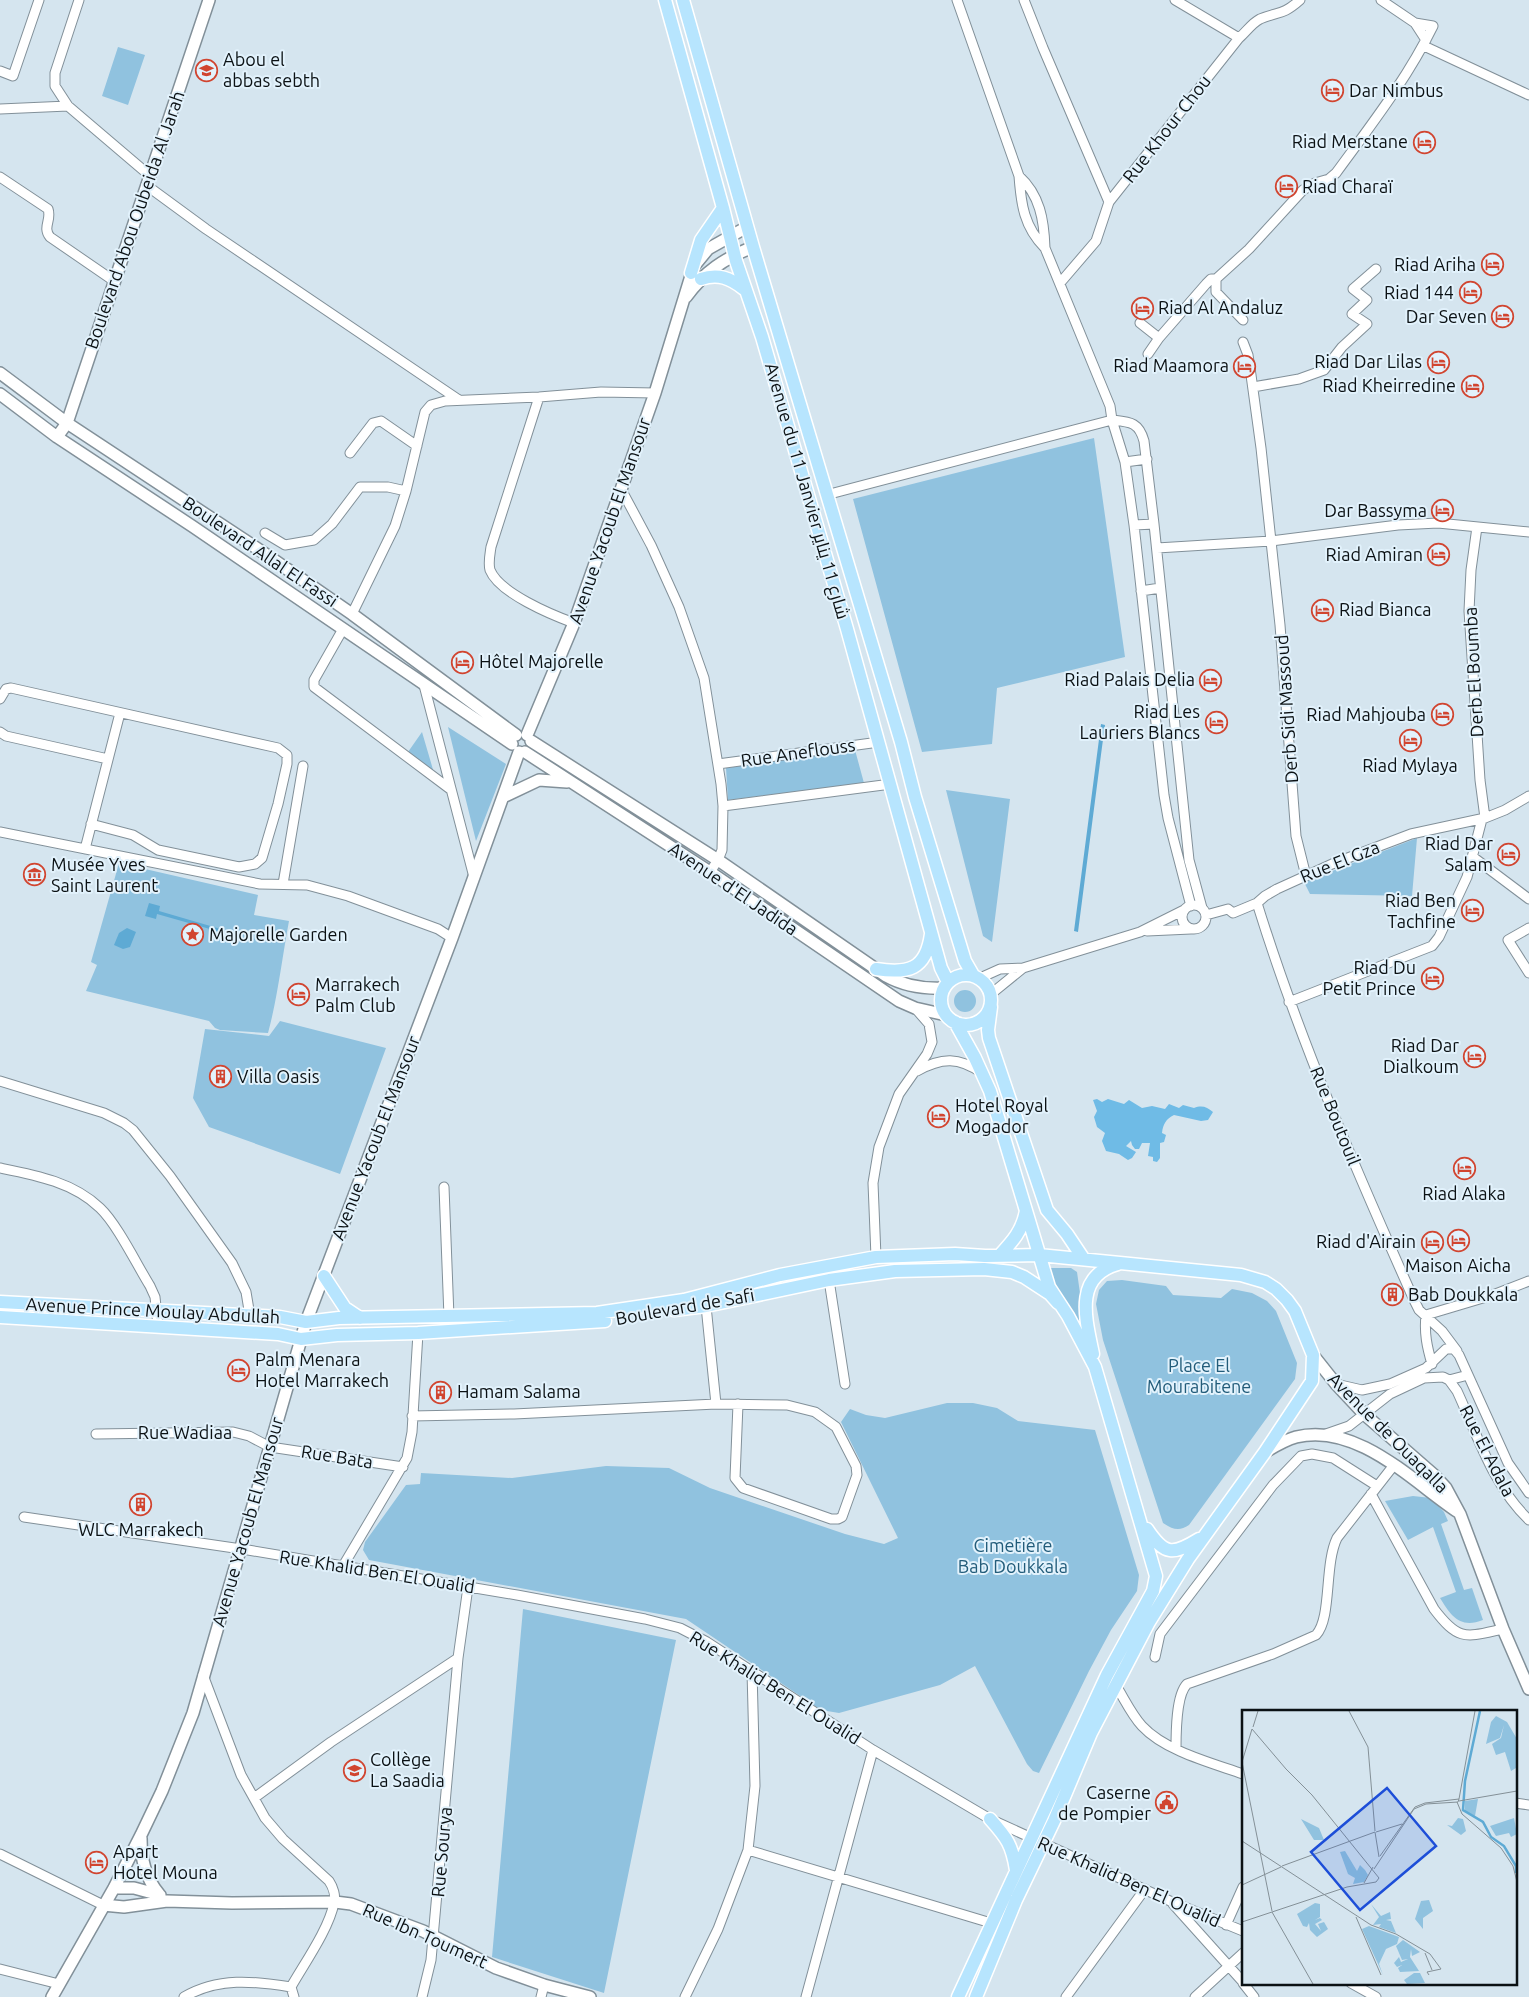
<svg xmlns="http://www.w3.org/2000/svg" width="1529" height="1997" font-family="Ubuntu,Cairo,sans-serif">
<style>
.green{fill:#90c2df}
.forest{fill:#6fbbe6}
.water{fill:#5eaad4}
.lines{fill:none;stroke-linecap:round;stroke-linejoin:round}
.street-casing{stroke:#829099;stroke-width:11}
.secondary-casing{stroke:#829099;stroke-width:14}
.primary-casing{stroke:#fff;stroke-width:15}
.street{stroke:#fff;stroke-width:9}
.secondary{stroke:#fff;stroke-width:11}
.primary{stroke:#b7e5fe;stroke-width:12}
.labels{text-anchor:middle;stroke-width:4;stroke-linejoin:round;paint-order:stroke}
.poi-label{font-size:18px;fill:#0b1114;stroke:#e2f2fc;text-anchor:end}
.street-label{font-size:18px;fill:#0b1114;stroke:#e2f2fc}
.park-label{font-size:18px;fill:#225c7a;stroke:#e2f2fc}
.inset-river{fill:none;stroke:#5eaad4;stroke-width:2.5}
.inset-road{fill:none;stroke:#849097;stroke-width:1}
.view{fill:#1d4ed8;fill-opacity:0.15;stroke:#1d4ed8;stroke-width:2.5}
.inset-edge{fill:none;stroke:#0b1114;stroke-width:2.5}
</style>
<rect width="100%" height="100%" fill="#d5e5ef"/>
<path class="green" d="M118 47 145 55 128 105 102 96Z
M1094 438 1125 657 997 688 992 744 922 752 853 499Z
M448 727 506 764 476 841Z
M422 732 434 773 408 752Z
M855 750 864 783 728 800 726 768Z
M946 790 1010 799 992 942 983 936Z
M1417 838 1412 896 1310 894 1304 882Z
M119 863 258 895 254 915 289 921C282 958 278 996 268 1033L220 1030 215 1028 209 1021 86 991 97 965 91 962Z
M954 1001a11 11 0 1 1 22 0a11 11 0 1 1-22 0Z
M280 1021 386 1048 340 1174 209 1127 193 1098 205 1029 269 1036Z
M1050 1268H1071L1077 1272 1087 1343 1077 1321 1054 1283Z
M1122 1280 1166 1286 1173 1295 1221 1298 1232 1289 1252 1293 1267 1301 1276 1311 1297 1363 1295 1379 1189 1525C1179 1532 1172 1529 1163 1523L1103 1340 1096 1304 1099 1290 1107 1281Z
M947 1403H973L997 1408 1018 1421 1095 1430 1139 1575 1137 1591 1111 1630 1089 1671 1039 1773 1033 1771 1027 1764 975 1666 940 1685 839 1713 821 1710 686 1619 369 1560 363 1550 365 1542 406 1485 420 1484 421 1473 512 1478 606 1466 669 1468 710 1488 845 1534 884 1544 898 1538 841 1422 850 1409 866 1415 885 1418Z
M1413 1496 1431 1498 1444 1512 1448 1521 1441 1524 1464 1590 1472 1588 1483 1620C1460 1629 1451 1616 1440 1598L1456 1592 1433 1527 1408 1540 1385 1501Z
M523 1609 676 1640 604 1993 492 1957Z"/>
<path class="forest" d="M1097 1099 1102 1102 1108 1099 1124 1104 1129 1100 1142 1108 1152 1106 1165 1109 1169 1104 1179 1108 1183 1105 1194 1108C1202 1105 1207 1107 1213 1112L1208 1120 1201 1121 1174 1115C1166 1119 1163 1124 1162 1133L1166 1135 1164 1142 1160 1143V1158L1157 1162 1153 1161V1157L1148 1156 1150 1143H1142L1139 1149H1135L1132 1145 1131 1141 1126 1146 1136 1152 1132 1158 1128 1160 1119 1154 1106 1151 1102 1141 1105 1133 1097 1127 1094 1117 1097 1111 1093 1100Z"/>
<path class="water" d="M1101 724 1105 725 1102 747 1078 932 1074 931Z
M149 903 160 906 159 911 224 930V933L157 914 156 919 145 916Z
M127 928 136 932 130 947 123 949 114 945 119 933Z"/>
<g class="lines">
<defs>
<path id="street" d="M79 0 55 73V86L68 106 149 175
M957 0 1019 176C1021 204 1024 227 1045 248L1110 406 1112 420 1125 462 1134 525 1164 795 1168 818 1191 906
M1024 0 1043 48 1109 202
M1175 0 1239 38
M1381 0 1415 23 1426 40
M1424 46 1529 95
M0 71 13 76 39 0
M0 109 68 106
M1019 176C1040 195 1044 220 1045 248
M0 177 48 209C52 220 42 227 50 237L114 281
M146 185 206 229 459 400
M1060 283 1096 241 1109 202 1239 38C1246 32 1252 23 1260 19 1279 11 1282 16 1300 0
M1243 320 1216 292V279L1249 249 1303 190 1315 183 1329 179 1336 173C1371 125 1407 79 1433 26L1415 23
M1140 323 1159 338
M1243 342 1248 355 1251 375 1261 448 1280 625 1296 836 1306 876
M1148 354 1159 338 1206 284 1211 279H1216
M1253 387 1299 379 1324 370 1342 347 1367 324 1352 314 1367 300 1353 289 1376 269
M539 397 491 547C490 554 488 563 490 570 499 593 552 615 574 623
M350 453 373 423 381 421 417 446
M1125 462 1147 459
M621 489 651 545 679 607 704 678 721 784 723 806 722 850 718 860 710 872
M826 495 1112 420C1130 422 1139 422 1144 441L1154 524 1189 860 1202 908
M1134 525 1154 524
M1477 527 1471 570 1469 611 1480 780 1485 818
M265 533 285 545 314 540 332 524 360 487H388L406 491
M1157 548 1271 541 1398 525 1438 523 1529 532
M1141 591 1160 588
M352 614 395 526 406 491 425 412 431 405 445 401 539 397 601 392 655 393
M343 629 314 680V687L450 789
M424 685 474 877
M0 699 6 689 11 688 278 748 287 755V764L278 804 262 858 255 864 239 867 158 850 133 835 91 824
M0 732 6 736 108 759
M718 764 879 742
M723 806 891 784
M0 832 260 884 307 885 348 896 438 929 452 938
M85 849 120 713
M1473 857 1529 899
M283 884 303 766
M1257 903C1299 1039 1356 1170 1414 1300L1419 1310 1442 1331 1457 1351
M1182 917a12 12 0 1 1 24 0a12 12 0 1 1-24 0Z
M1206 915 1228 909 1233 913 1257 903 1265 896 1277 889 1332 864 1411 834 1485 818 1505 810 1529 796
M1529 928 1508 940 1529 973
M1147 931 1191 929
M980 978 1000 969 1023 968 1140 932 1184 910
M991 994 1023 968
M1289 1002 1432 946 1439 937 1467 877 1482 819
M917 1071C942 1057 959 1057 982 1073
M0 1081 104 1113 124 1123 133 1130 170 1176 232 1263 246 1292 250 1316
M0 1168C35 1175 73 1182 100 1208 117 1224 137 1265 150 1286L155 1297 158 1326
M444 1187 449 1317
M876 1257 873 1183 879 1147 899 1094 927 1054 932 1042 929 1024 915 1008
M829 1280 845 1384
M706 1306 716 1404
M1432 1364C1427 1347 1424 1333 1426 1315L1493 1295 1529 1281
M1449 1380 1468 1375
M1336 1384 1362 1390 1390 1384 1426 1368 1446 1349H1454L1459 1355 1508 1463 1529 1493
M412 1416 514 1414 716 1404 787 1405 815 1412 836 1427 856 1466 857 1475 842 1517 838 1519H831L743 1488 735 1478 738 1404
M96 1434 233 1432 249 1436 270 1447 403 1467
M1326 1434 1349 1426 1390 1394 1424 1378 1443 1377 1449 1380 1457 1391C1477 1434 1493 1486 1529 1520
M1371 1494 1434 1609C1459 1642 1466 1637 1503 1629
M24 1517 248 1550 517 1595 645 1619 680 1628 707 1642 873 1750 990 1819 1170 1901 1243 1931
M343 1566 407 1458 412 1432 418 1333
M1155 1657 1160 1634 1273 1485 1301 1456 1312 1454 1333 1458 1377 1486
M203 1675 241 1775 265 1818 283 1839 329 1881C333 1887 336 1896 334 1903 329 1929 304 1964 291 1987L294 1997
M1115 1684C1124 1698 1131 1714 1142 1726 1165 1751 1212 1763 1243 1774
M1176 1749C1176 1733 1176 1695 1187 1684L1273 1654 1316 1635C1332 1618 1324 1565 1337 1538L1394 1465
M254 1798 331 1742 458 1658
M1515 1803 1529 1805
M748 1850 991 1923
M0 1854 103 1905
M1173 1904 1243 1982
M1226 1925 1243 1887
M0 1969 59 1984
M1243 1983 1254 1997
M1351 1983 1376 1997
M184 1997C218 1977 254 1981 291 1987
M422 1997 431 1960 458 1658 468 1587
M541 1997 544 1985
M685 1997 718 1929 748 1850 755 1786 752 1671
M806 1997 873 1750
M1066 1997 1145 1889
M1195 1997 1243 1953"/>
<path id="secondary" d="M686 297C704 272 725 258 753 247
M0 373 67 423 261 551 352 614 516 735
M0 394 57 437 192 526 512 744
M57 437 67 423 209 0
M527 735 574 623 655 393 694 266 708 249 747 227
M531 741 718 860 886 976C904 986 923 989 944 988
M525 752 710 872 899 1001 915 1008 946 1015
M503 797 539 780 567 782
M1313 1355 1336 1384 1364 1414 1434 1475 1446 1488 1460 1514 1503 1629 1529 1689
M1265 1452C1275 1446 1285 1440 1296 1437 1357 1422 1413 1482 1458 1512
M141 1838C141 1859 145 1877 159 1894
M114 1888H134L160 1895
M103 1905 124 1907 167 1901 232 1903 335 1902 351 1904 423 1931 496 1968 544 1985 590 1997
M52 1997 114 1888 141 1835 162 1791 193 1713 306 1322 452 938 519 752"/>
<path id="primary" d="M665 0 723 208 736 261 762 337 847 629 941 968 948 982
M683 0 753 247 901 742 915 797 965 961 973 975
M691 273 701 240 723 208
M701 279C718 273 730 278 744 289
M876 969C908 974 926 970 931 934
M941 1000a25 25 0 1 1 50 0a25 25 0 1 1-50 0Z
M991 1007 988 1030 989 1038 1047 1210 1067 1234 1083 1258
M955 1022 975 1058 990 1091 1049 1287 1068 1316 1095 1367 1156 1576 1153 1591 1107 1675 958 1997
M999 1256C1013 1241 1022 1231 1026 1211
M324 1276 345 1308 360 1318
M0 1302 280 1317 306 1322 339 1318 597 1313 684 1300 780 1275 876 1257 955 1254 985 1256 1039 1255 1241 1275 1265 1282 1276 1289 1287 1300 1295 1311 1313 1355 1312 1381 1265 1452 1188 1559 1149 1622 1091 1733 1054 1821 1016 1900 976 1997
M674 1310 706 1306 829 1280 895 1271 984 1269 1012 1272 1024 1277 1050 1294 1058 1303
M0 1317 278 1334 301 1339 337 1335 418 1333 605 1321
M1093 1354C1086 1320 1073 1276 1118 1264
M1147 1529C1165 1556 1173 1555 1199 1539
M990 1819C1007 1838 1012 1845 1016 1870"/>
</defs>
<use href="#street" class="street-casing"/>
<use href="#secondary" class="secondary-casing"/>
<use href="#primary" class="primary-casing"/>
<use href="#street" class="street"/>
<use href="#secondary" class="secondary"/>
<use href="#primary" class="primary"/>
</g>
<defs>
<symbol id="school-ring" viewBox="-11 -11 22 22"><circle r="9.5" fill="#e2f2fc" stroke="#d14530" stroke-width="1.5"/><path d="M0-5L7-2L0 1L-7-2ZM-4 1L0 2.5L4 1V4Q0 6-4 4Z" fill="#d14530"/></symbol>
<symbol id="hotel-ring" viewBox="-11 -11 22 22"><circle r="9.5" fill="#e2f2fc" stroke="#d14530" stroke-width="1.5"/><path d="M-6-4.5h1.5V1H6V5H4.5V3h-9V5H-6ZM-4 0a1.8 1.8 0 1 1 3.6 0ZM.5 0V-2.5h3Q6-2.5 6 0Z" fill="#d14530"/></symbol>
<symbol id="museum-ring" viewBox="-11 -11 22 22"><circle r="9.5" fill="#e2f2fc" stroke="#d14530" stroke-width="1.5"/><path d="M0-6L6-3V-2H-6V-3ZM-5-1h2V3h-2ZM-1-1h2V3h-2ZM3-1h2V3H3ZM-6 4H6V6H-6Z" fill="#d14530"/></symbol>
<symbol id="sight-ring" viewBox="-11 -11 22 22"><circle r="9.5" fill="#e2f2fc" stroke="#d14530" stroke-width="1.5"/><path d="M0-6L1.8-2.2L6-1.7L2.9 1.2L3.7 5.4L0 3.3L-3.7 5.4L-2.9 1.2L-6-1.7L-1.8-2.2Z" fill="#d14530"/></symbol>
<symbol id="building-ring" viewBox="-11 -11 22 22"><circle r="9.5" fill="#e2f2fc" stroke="#d14530" stroke-width="1.5"/><path d="M-4-6H4V6H1V3H-1V6H-4ZM-2.5-4.3h1.7v1.8h-1.7ZM.8-4.3h1.7v1.8H.8ZM-2.5-1h1.7V.8h-1.7ZM.8-1h1.7V.8H.8Z" fill="#d14530"/></symbol>
<symbol id="university-ring" viewBox="-11 -11 22 22"><circle r="9.5" fill="#e2f2fc" stroke="#d14530" stroke-width="1.5"/><path d="M0-5L7-2L0 1L-7-2ZM-4 1L0 2.5L4 1V4Q0 6-4 4Z" fill="#d14530"/></symbol>
<symbol id="civic-ring" viewBox="-11 -11 22 22"><circle r="9.5" fill="#e2f2fc" stroke="#d14530" stroke-width="1.5"/><path d="M-.6-6.5H3V-4.5H.6V-3L4-1V1h2V6H-6V1h2V-1L-.6-3ZM-1.2 2.5V6h2.4V2.5Z" fill="#d14530"/></symbol>
</defs>
<g fill-rule="evenodd">
<use href="#school-ring" x="194" y="58" width="25" height="25"/>
<use href="#hotel-ring" x="1320" y="78" width="25" height="25"/>
<use href="#hotel-ring" x="1412" y="130" width="25" height="25"/>
<use href="#hotel-ring" x="1274" y="174" width="25" height="25"/>
<use href="#hotel-ring" x="1480" y="252" width="25" height="25"/>
<use href="#hotel-ring" x="1458" y="280" width="25" height="25"/>
<use href="#hotel-ring" x="1130" y="296" width="25" height="25"/>
<use href="#hotel-ring" x="1490" y="304" width="25" height="25"/>
<use href="#hotel-ring" x="1426" y="350" width="25" height="25"/>
<use href="#hotel-ring" x="1232" y="354" width="25" height="25"/>
<use href="#hotel-ring" x="1460" y="374" width="25" height="25"/>
<use href="#hotel-ring" x="1430" y="498" width="25" height="25"/>
<use href="#hotel-ring" x="1426" y="542" width="25" height="25"/>
<use href="#hotel-ring" x="1310" y="598" width="25" height="25"/>
<use href="#hotel-ring" x="450" y="650" width="25" height="25"/>
<use href="#hotel-ring" x="1198" y="668" width="25" height="25"/>
<use href="#hotel-ring" x="1430" y="702" width="25" height="25"/>
<use href="#hotel-ring" x="1204" y="710" width="25" height="25"/>
<use href="#hotel-ring" x="1398" y="728" width="25" height="25"/>
<use href="#hotel-ring" x="1496" y="842" width="25" height="25"/>
<use href="#museum-ring" x="22" y="862" width="25" height="25"/>
<use href="#hotel-ring" x="1460" y="898" width="25" height="25"/>
<use href="#sight-ring" x="180" y="922" width="25" height="25"/>
<use href="#hotel-ring" x="1420" y="966" width="25" height="25"/>
<use href="#hotel-ring" x="286" y="982" width="25" height="25"/>
<use href="#hotel-ring" x="1462" y="1044" width="25" height="25"/>
<use href="#building-ring" x="208" y="1064" width="25" height="25"/>
<use href="#hotel-ring" x="926" y="1104" width="25" height="25"/>
<use href="#hotel-ring" x="1452" y="1156" width="25" height="25"/>
<use href="#hotel-ring" x="1446" y="1228" width="25" height="25"/>
<use href="#hotel-ring" x="1420" y="1230" width="25" height="25"/>
<use href="#building-ring" x="1380" y="1282" width="25" height="25"/>
<use href="#hotel-ring" x="226" y="1358" width="25" height="25"/>
<use href="#building-ring" x="428" y="1380" width="25" height="25"/>
<use href="#building-ring" x="128" y="1492" width="25" height="25"/>
<use href="#university-ring" x="342" y="1758" width="25" height="25"/>
<use href="#civic-ring" x="1154" y="1790" width="25" height="25"/>
<use href="#hotel-ring" x="84" y="1850" width="25" height="25"/>
</g>
<g class="labels">
<g class="poi-label">
<text x="223" y="66" text-anchor="start">Abou el<tspan x="223" dy="21">abbas sebth</tspan></text>
<text x="1349" y="97" text-anchor="start">Dar Nimbus</text>
<text x="1408" y="148">Riad Merstane</text>
<text x="1302" y="193" text-anchor="start">Riad Charaï</text>
<text x="1476" y="271">Riad Ariha</text>
<text x="1454" y="299">Riad 144</text>
<text x="1158" y="314" text-anchor="start">Riad Al Andaluz</text>
<text x="1487" y="323">Dar Seven</text>
<text x="1422" y="368">Riad Dar Lilas</text>
<text x="1229" y="372">Riad Maamora</text>
<text x="1456" y="392">Riad Kheirredine</text>
<text x="1427" y="517">Dar Bassyma</text>
<text x="1423" y="561">Riad Amiran</text>
<text x="1339" y="616" text-anchor="start">Riad Bianca</text>
<text x="479" y="668" text-anchor="start">Hôtel Majorelle</text>
<text x="1195" y="686">Riad Palais Delia</text>
<text x="1200" y="718">Riad Les<tspan x="1200" dy="21">Lauriers Blancs</tspan></text>
<text x="1426" y="721">Riad Mahjouba</text>
<text x="1410" y="772" text-anchor="middle">Riad Mylaya</text>
<text x="1493" y="850">Riad Dar<tspan x="1493" dy="21">Salam</tspan></text>
<text x="51" y="871" text-anchor="start">Musée Yves<tspan x="51" dy="21">Saint Laurent</tspan></text>
<text x="1456" y="907">Riad Ben<tspan x="1456" dy="21">Tachfine</tspan></text>
<text x="209" y="941" text-anchor="start">Majorelle Garden</text>
<text x="1416" y="974">Riad Du<tspan x="1416" dy="21">Petit Prince</tspan></text>
<text x="315" y="991" text-anchor="start">Marrakech<tspan x="315" dy="21">Palm Club</tspan></text>
<text x="1459" y="1052">Riad Dar<tspan x="1459" dy="21">Dialkoum</tspan></text>
<text x="237" y="1083" text-anchor="start">Villa Oasis</text>
<text x="955" y="1112" text-anchor="start">Hotel Royal<tspan x="955" dy="21">Mogador</tspan></text>
<text x="1464" y="1200" text-anchor="middle">Riad Alaka</text>
<text x="1416" y="1248">Riad d'Airain</text>
<text x="1458" y="1272" text-anchor="middle">Maison Aicha</text>
<text x="1408" y="1301" text-anchor="start">Bab Doukkala</text>
<text x="255" y="1366" text-anchor="start">Palm Menara<tspan x="255" dy="21">Hotel Marrakech</tspan></text>
<text x="457" y="1398" text-anchor="start">Hamam Salama</text>
<text x="141" y="1536" text-anchor="middle">WLC Marrakech</text>
<text x="370" y="1766" text-anchor="start">Collège<tspan x="370" dy="21">La Saadia</tspan></text>
<text x="1151" y="1799">Caserne<tspan x="1151" dy="21">de Pompier</tspan></text>
<text x="113" y="1858" text-anchor="start">Apart<tspan x="113" dy="21">Hotel Mouna</tspan></text>
</g>
<g class="street-label">
<text transform="translate(1167 129) rotate(-52)" y="6">Rue Khour Chou</text>
<text transform="translate(135 220) rotate(-71)" y="6">Boulevard Abou Oubeida Al Jarah</text>
<text transform="translate(807 491) rotate(74)" y="6">Avenue du 11 Janvier شارع 11 يناير</text>
<text transform="translate(610 521) rotate(-71)" y="6">Avenue Yacoub El Mansour</text>
<text transform="translate(260 552) rotate(34)" y="6">Boulevard Allal El Fassi</text>
<text transform="translate(1474 672) rotate(-93)" y="6">Derb El Boumba</text>
<text transform="translate(1287 709) rotate(-94)" y="6">Derb Sidi Massoud</text>
<text transform="translate(798 753) rotate(-8)" y="6">Rue Aneflouss</text>
<text transform="translate(1340 862) rotate(-22)" y="6">Rue El Gza</text>
<text transform="translate(733 889) rotate(34)" y="6">Avenue d'El Jadida</text>
<text transform="translate(1335 1116) rotate(68)" y="6">Rue Boutouil</text>
<text transform="translate(376 1138) rotate(-69)" y="6">Avenue Yacoub El Mansour</text>
<text transform="translate(685 1307) rotate(-10)" y="6">Boulevard de Safi</text>
<text transform="translate(153 1311) rotate(3)" y="6">Avenue Prince Moulay Abdullah</text>
<text x="185" y="1439">Rue Wadiaa</text>
<text transform="translate(1388 1433) rotate(45)" y="6">Avenue de Ouaqalla</text>
<text transform="translate(1487 1451) rotate(63)" y="6">Rue El Adala</text>
<text transform="translate(337 1457) rotate(9)" y="6">Rue Bata</text>
<text transform="translate(248 1522) rotate(-74)" y="6">Avenue Yacoub El Mansour</text>
<text transform="translate(377 1572) rotate(9)" y="6">Rue Khalid Ben El Oualid</text>
<text transform="translate(775 1688) rotate(32)" y="6">Rue Khalid Ben El Oualid</text>
<text transform="translate(442 1852) rotate(-85)" y="6">Rue Sourya</text>
<text transform="translate(1129 1882) rotate(24)" y="6">Rue Khalid Ben El Oualid</text>
<text transform="translate(425 1936) rotate(24)" y="6">Rue Ibn Toumert</text>
</g>
<g class="park-label">
<text x="1199" y="1372">Place El<tspan x="1199" dy="21">Mourabitene</tspan></text>
<text x="1013" y="1552">Cimetière<tspan x="1013" dy="21">Bab Doukkala</tspan></text>
</g>
</g>
<g transform="translate(1242 1710)">
<rect width="275" height="275" fill="#d5e5ef"/>
<path d="M254 6 265 12 275 29 274 58 269 61 263 42 254 45 250 34 259 28 262 15 258 28 244 34 249 12ZM236 89 233 106 223 101V91ZM216 108 221 109 224 121 219 125 205 115 210 116ZM272 108 275 124 269 127 267 123 254 126 248 116ZM59 109 77 118 82 130H72ZM103 141 115 161 118 155 123 160 126 165 122 172 111 174 113 168 106 164 98 142ZM187 190 191 201 181 208V219L173 209 179 191ZM73 193 78 194V207L73 210 78 208 80 210 73 214 79 221 76 214 82 212 86 219 75 227 68 220 67 213 65 217 61 216 55 204ZM129 194 139 206 148 202 149 209 144 210 149 211 154 223 137 217 139 214 131 215 137 207ZM127 216 157 227 155 234 144 239 137 254 141 265 120 219ZM161 230 178 242 170 246 169 239 168 247 177 261 158 262 156 258 160 255 155 257 152 253 157 247 159 252 166 249 160 250 154 236ZM172 263H178L183 273 165 274 162 270Z" fill="#90c2df"/>
<path class="inset-river" d="M238 1 223 71 221 100 241 112 249 127 262 136 274 156V163"/>
<path class="inset-road" d="M107 1 126 37 133 121M11 17 16 1M10 19 0 52 30 201M10 19 44 59M217 89 233 1M217 91 275 81M215 92 220 104 259 138 271 156 275 172M133 122 137 147M134 122 160 114M0 131 129 215 154 224 188 244 199 259 185 262 187 265M40 156 133 122M132 159 172 99 184 94 216 92 217 89 183 93 173 97 138 146M122 173 131 157M0 175 39 157M30 202 105 177 134 172 137 168 70 85 44 59M30 202 71 274M114 207 139 265M0 212 30 202M183 243 190 260"/>
<path class="view" d="M145 78 194 136 118 200 69 142Z"/>
<rect width="275" height="275" class="inset-edge"/>
</g>
</svg>
